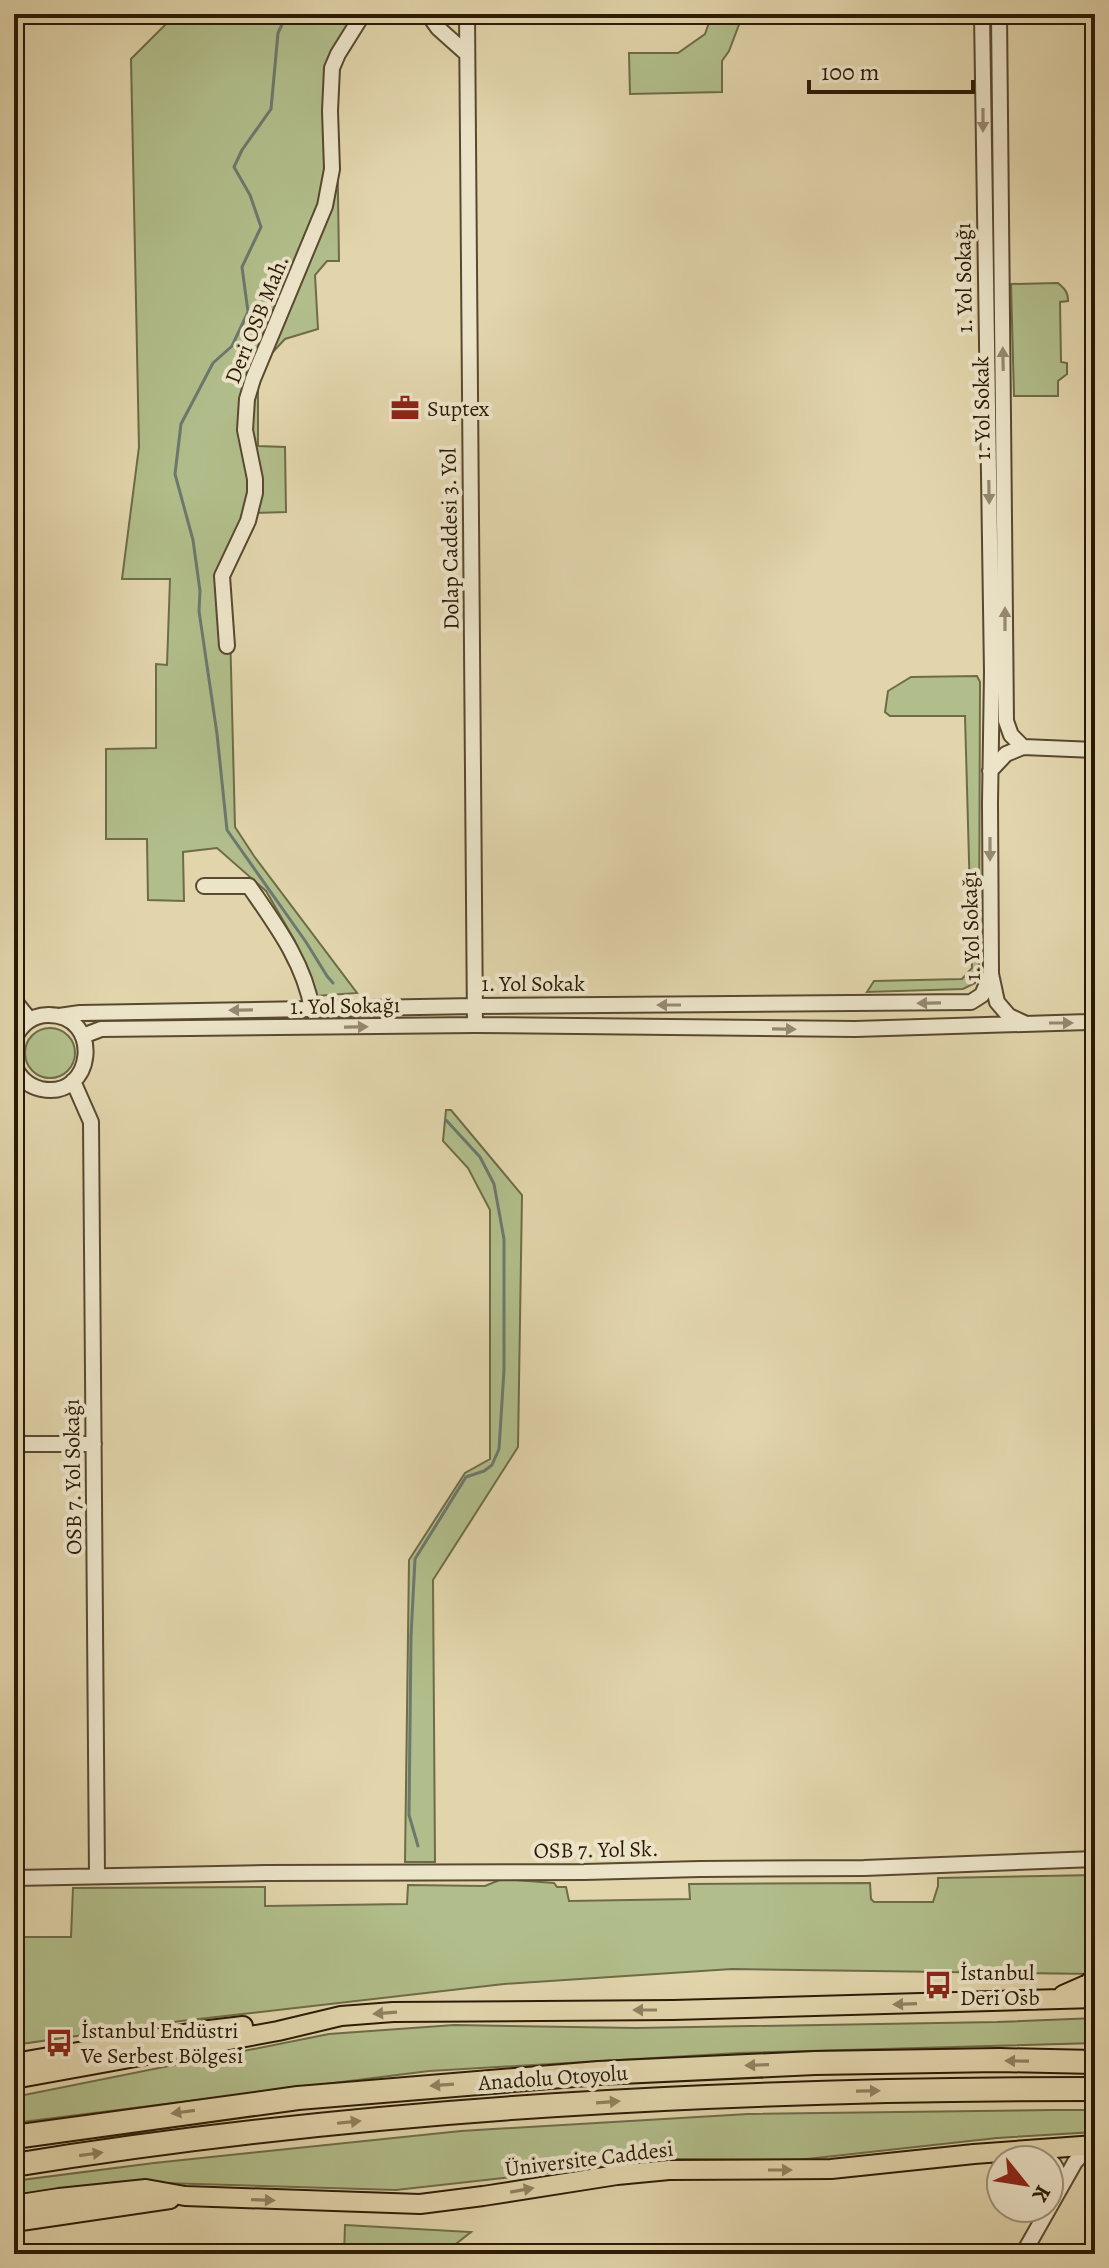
<svg xmlns="http://www.w3.org/2000/svg" width="1109" height="2268" font-family="Alegreya,serif">
<style>
.green{fill:#b1be8b;stroke:#6e6c48;stroke-width:2}
.lines{fill:none;stroke-linecap:round;stroke-linejoin:round}
.stream{stroke:#6d786f;stroke-width:3}
.minor-casing{stroke:#59492f;stroke-width:18}
.major-casing{stroke:#2b1a05;stroke-width:22}
.highway-casing{stroke:#2b1a05;stroke-width:26}
.minor{stroke:#ece4c9;stroke-width:14}
.major{stroke:#e2d5ac;stroke-width:18}
.highway{stroke:#e2d5ac;stroke-width:22}
.oneway{fill:#958971}
.oneway2{fill:#908161}
.labels{text-anchor:middle;stroke-width:8;stroke-linejoin:round;paint-order:stroke}
.street-label{font-size:22px;fill:#2b1a05;stroke:#ece4c9}
.poi-label{font-size:22px;fill:#2b1a05;stroke:#ece4c9;text-anchor:start}
</style>
<rect width="100%" height="100%" fill="#e2d5ac"/>
<filter id="stains"><feTurbulence type="fractalNoise" baseFrequency=".0025" numOctaves="4"/><feColorMatrix values="0 0 0 0 .2 0 0 0 0 .09 0 0 0 0 .02 0 0 0 .5 -.17"/></filter>
<radialGradient id="worn" r=".72"><stop offset=".6" stop-color="#630" stop-opacity="0"/><stop offset="1" stop-color="#630" stop-opacity=".3"/></radialGradient>
<path class="green" d="M176 14H363L336 59 339 261H327L315 275 318 329 285 339 258 368V446L285 447 286 512 254 513 226 570 230 629 235 827 254 856 357 993 316 996 295 941 266 891 217 848 183 852 184 901 148 900 147 839H106V749L156 748V664L167 665 170 579H122L139 447 131 59Z
M712 14H743L729 51 722 61V92L630 94 629 53H678L705 34Z
M1058 283C1065 289 1068 292 1068 301L1060 302 1061 362 1067 363V374L1058 381V396H1014L1011 284Z
M977 676 980 682 979 971 975 983 963 989 867 992 874 981 962 979 972 968 965 716H890L885 712 888 691 911 677Z
M25 1053a25 25 0 1 1 50 0a25 25 0 1 1-50 0Z
M446 1110H451L522 1195 518 1447 433 1580 435 1862H405L409 1560 465 1473 490 1459V1210L468 1168 443 1141Z
M1095 1875V1974L732 1969 504 1984 181 2021 14 2045V1937H71L73 1888 265 1887V1906L407 1904 408 1885 485 1886 502 1879 554 1883 557 1887H566L569 1901 690 1899 689 1884 870 1883 871 1899 874 1902H933L938 1886V1878Z
M1095 2018V2043L739 2053 429 2071 14 2123V2097L329 2034 454 2025 636 2028 997 2022Z
M1052 2110H1095V2132L997 2138 798 2160 671 2159 396 2190 162 2183 14 2201V2181L154 2163 461 2131 748 2114Z
M345 2225 471 2232 443 2254H344Z"/>
<g class="lines">
<path class="stream" d="M287 14 278 33 271 109 242 150 234 167 250 195 261 227 242 267 248 312 232 346 213 363 181 424 175 474 193 540 200 591 199 611 217 734 227 830 306 942 327 976 333 983
M418 1846 409 1815 411 1636 415 1559 466 1477 484 1471 492 1465 499 1449 504 1370V1239L494 1184 480 1157 446 1120"/>
<defs>
<path id="minor" d="M428 14 438 28 466 53
M467 14 475 1025
M982 14 992 672 990 803 991 974 997 1002 1009 1016 1024 1023
M999 14 1006 721 1011 735 1023 747
M227 646 222 576 248 521 255 493V479L245 430 247 399 253 379 325 206 332 169 330 111 332 68 338 54 363 14
M990 771 1006 754 1023 747 1095 750
M204 886H249C275 924 304 962 312 1009
M14 1000 30 1020
M59 1016 80 1013 475 1006 971 1002 982 995 991 974
M83 1036 101 1029 475 1025 855 1029 1088 1022 1095 1016
M14 1039C21 1025 32 1015 48 1015 103 1014 95 1100 41 1089 28 1086 19 1077 14 1065
M73 1081 91 1122 97 1876
M14 1444H94
M14 1878 266 1873 584 1872 700 1869 864 1868 1095 1859
M1033 2152C1052 2156 1061 2169 1059 2188
M1023 2254 1075 2162 1083 2153 1095 2146"/>
<path id="major" d="M1063 1995 1088 1984 1095 1977
M14 2063 201 2031 243 2026
M14 2079 278 2031 341 2016 393 2012 673 2010 1095 1998
M14 2205 59 2198 146 2189 185 2196 420 2204 483 2196 617 2175 669 2170 831 2169 974 2154 1095 2145
M14 2222 170 2199"/>
<path id="highway" d="M14 2137 298 2098 599 2073 815 2063 999 2060 1095 2062
M14 2165C371 2107 734 2089 1095 2089"/>
</defs>
<use href="#minor" class="minor-casing"/>
<use href="#major" class="major-casing"/>
<use href="#highway" class="highway-casing"/>
<use href="#minor" class="minor"/>
<use href="#major" class="major"/>
<use href="#highway" class="highway"/>
</g>
<defs><path id="oneway-solid" d="M-6-.8H1V-3.2L6.5 0L1 3.2V.8H-6Z" transform="scale(2)"/></defs>
<g class="oneway">
<use href="#oneway-solid" transform="translate(983 120) rotate(90)"/>
<use href="#oneway-solid" transform="translate(1003 359) rotate(-91)"/>
<use href="#oneway-solid" transform="translate(989 492) rotate(89)"/>
<use href="#oneway-solid" transform="translate(1005 619) rotate(-90)"/>
<use href="#oneway-solid" transform="translate(990 849) rotate(90)"/>
<use href="#oneway-solid" transform="translate(929 1003) rotate(179)"/>
<use href="#oneway-solid" transform="translate(669 1005) rotate(180)"/>
<use href="#oneway-solid" transform="translate(241 1010) rotate(179)"/>
<use href="#oneway-solid" transform="translate(1061 1023)"/>
<use href="#oneway-solid" transform="translate(356 1027) rotate(-1)"/>
<use href="#oneway-solid" transform="translate(784 1029) rotate(1)"/>
</g>
<g class="oneway2">
<use href="#oneway-solid" transform="translate(905 2004) rotate(178)"/>
<use href="#oneway-solid" transform="translate(645 2010) rotate(180)"/>
<use href="#oneway-solid" transform="translate(385 2013) rotate(176)"/>
<use href="#oneway-solid" transform="translate(1017 2061) rotate(-179)"/>
<use href="#oneway-solid" transform="translate(757 2065) rotate(178)"/>
<use href="#oneway-solid" transform="translate(442 2085) rotate(176)"/>
<use href="#oneway-solid" transform="translate(868 2091) rotate(-1)"/>
<use href="#oneway-solid" transform="translate(608 2102) rotate(-4)"/>
<use href="#oneway-solid" transform="translate(183 2112) rotate(172)"/>
<use href="#oneway-solid" transform="translate(349 2122) rotate(-6)"/>
<use href="#oneway-solid" transform="translate(91 2154) rotate(-8)"/>
<use href="#oneway-solid" transform="translate(780 2170)"/>
<use href="#oneway-solid" transform="translate(522 2190) rotate(-10)"/>
<use href="#oneway-solid" transform="translate(263 2200) rotate(2)"/>
</g>
<defs>
<symbol id="office-bare" viewBox="-9 -9 18 18"><path d="M-6-3h4V-5.5h4V-3h4V5H-6ZM-1-4.5V-3h2v-1.5ZM-6 0V1H6V0Z" fill="#8f2418" stroke="#ece4c9" stroke-width="2.5" paint-order="stroke"/></symbol>
<symbol id="bus-bare" viewBox="-9 -9 18 18"><path d="M-5-6H5V4H4V6H2V4H-2V6H-4V4H-5ZM-3.5-4V0h7V-4ZM-3.5 1.2v1.5H-2V1.2ZM2 1.2v1.5H3.5V1.2Z" fill="#8f2418" stroke="#ece4c9" stroke-width="2.5" paint-order="stroke"/></symbol>
</defs>
<g fill-rule="evenodd">
<use href="#office-bare" x="385" y="388" width="40" height="40"/>
<use href="#bus-bare" x="918" y="1965" width="40" height="40"/>
<use href="#bus-bare" x="39" y="2023" width="40" height="40"/>
</g>
<g class="labels">
<g class="street-label">
<text transform="translate(963 278) rotate(-91)" y="8">1. Yol Sokağı</text>
<text transform="translate(256 319) rotate(-68)" y="8">Deri OSB Mah.</text>
<text transform="translate(981 408) rotate(-91)" y="8">1. Yol Sokak</text>
<text transform="translate(449 539) rotate(-91)" y="8">Dolap Caddesi 3. Yol</text>
<text transform="translate(970 926) rotate(-92)" y="8">1. Yol Sokağı</text>
<text x="533" y="991">1. Yol Sokak</text>
<text transform="translate(345 1005) rotate(-1)" y="8">1. Yol Sokağı</text>
<text transform="translate(72 1477) rotate(-91)" y="8">OSB 7. Yol Sokağı</text>
<text transform="translate(596 1849) rotate(-1)" y="8">OSB 7. Yol Sk.</text>
<text transform="translate(553 2077) rotate(-4)" y="8">Anadolu Otoyolu</text>
<text transform="translate(589 2158) rotate(-7)" y="8">Üniversite Caddesi</text>
</g>
<g class="poi-label">
<text x="427" y="416">Suptex</text>
<text x="960" y="1980">İstanbul<tspan x="960" dy="25">Deri Osb</tspan></text>
<text x="81" y="2038">İstanbul Endüstri<tspan x="81" dy="25">Ve Serbest Bölgesi</tspan></text>
</g>
</g>
<rect width="1109" height="2268" fill="none" stroke="#e2d5ac" stroke-width="48"/>
<rect x="16" y="16" width="1077" height="2236" fill="none" stroke="#2b1a05" stroke-width="4"/>
<rect x="24" y="24" width="1061" height="2220" fill="none" stroke="#2b1a05" stroke-width="2"/>
<g transform="translate(1025 2184) rotate(120)"><circle r="38" fill="#ece4c9" stroke="#9f937b" stroke-width="2"/>
<path d="M0-6L14 30L0 20L-14 30Z" fill="#8f2418"/>
<text y="-12" font-size="22" font-weight="bold" text-anchor="middle" fill="#2b1a05">K</text>
</g>
<path d="M809 80v12h164v-12" fill="none" stroke="#2b1a05" stroke-width="4"/>
<text x="821" y="80" font-size="24" fill="#2b1a05" stroke="#ece4c9" stroke-width="6" paint-order="stroke">100 m</text>
<rect width="100%" height="100%" filter="url(#stains)"/>
<rect width="100%" height="100%" fill="url(#worn)"/>
</svg>
